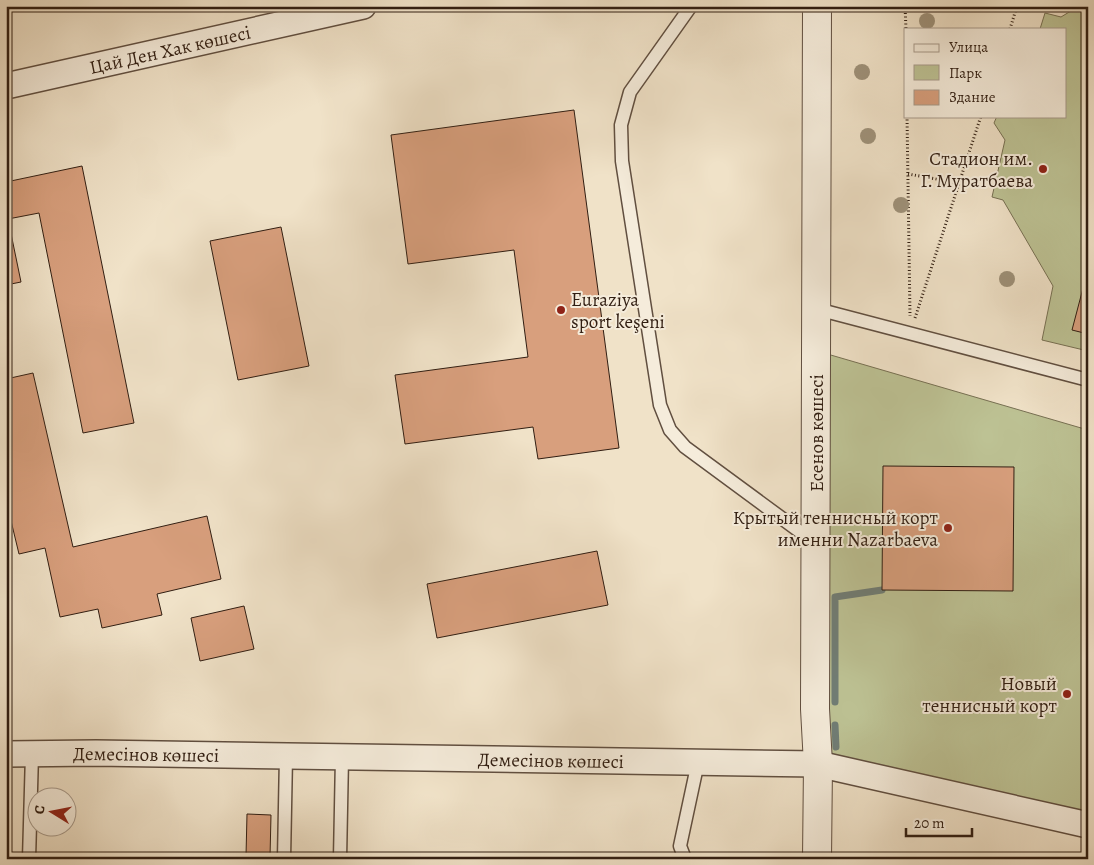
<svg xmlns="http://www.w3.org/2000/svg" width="1094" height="865" font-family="Alegreya,serif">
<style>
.green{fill:#bdc294;stroke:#777053}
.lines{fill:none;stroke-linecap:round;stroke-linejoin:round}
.stream{stroke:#707d75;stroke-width:7}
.building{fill:#d89f7d;stroke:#311e12}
.service-casing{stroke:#614f40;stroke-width:15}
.minor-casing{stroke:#614f40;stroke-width:28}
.tertiary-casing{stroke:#614f40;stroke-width:30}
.path{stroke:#311e12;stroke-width:3;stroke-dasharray:1 2.5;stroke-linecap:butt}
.service{stroke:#f5ecdb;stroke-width:12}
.minor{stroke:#f5ecdb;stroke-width:25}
.tertiary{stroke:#f5ecdb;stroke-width:28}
.tree{fill:#9e9179}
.poi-dot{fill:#8f2418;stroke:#f5ecdb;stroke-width:2}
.labels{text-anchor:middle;stroke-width:4;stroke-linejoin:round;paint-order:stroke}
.street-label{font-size:19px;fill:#311e12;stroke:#f5ecdb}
.poi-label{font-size:19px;fill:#311e12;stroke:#f5ecdb;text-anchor:end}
</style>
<rect width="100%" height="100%" fill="#f0e2c8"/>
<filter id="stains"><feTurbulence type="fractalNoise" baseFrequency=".004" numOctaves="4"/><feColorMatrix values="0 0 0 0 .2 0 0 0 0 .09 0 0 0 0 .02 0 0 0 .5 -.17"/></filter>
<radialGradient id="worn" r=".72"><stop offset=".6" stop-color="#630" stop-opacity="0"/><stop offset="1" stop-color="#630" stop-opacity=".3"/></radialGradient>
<path class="green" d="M1079 6H1088V351L1042 340 1053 286 1003 200 992 197 1005 140 994 123 997 116H1065V29H1040L1045 13 1061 17Z
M817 351 1088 430V819L817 763Z"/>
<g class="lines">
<path class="stream" d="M835 702V597L882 590
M835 725 836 747"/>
</g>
<path class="building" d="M574 110 619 448 538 459 533 427 405 444 395 375 528 357 514 250 408 264 391 135Z
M82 166 134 423 83 433 39 213 8 219 21 282 6 285V182Z
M281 227 309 366 238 380 210 241Z
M1087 273H1088V334L1072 330Z
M33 373 73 547 207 516 221 579 157 594 162 615 102 628 98 609 60 617 45 548 19 554 6 500V379Z
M883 466 1014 467 1013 591 882 590Z
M597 551 608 605 437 638 427 584Z
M244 606 254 649 200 661 191 618Z
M247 814 271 815 270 857 246 856Z"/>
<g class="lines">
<defs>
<path id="service" d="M691 6 630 92 621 125 622 161 660 405 670 430 685 447 814 542
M817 309 1088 380
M29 859 32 754
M284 859 286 756
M340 859 342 757
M685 859 680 846 698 762"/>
<g id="minor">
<path id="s1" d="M6 86 363 6"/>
<path id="s2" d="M6 754 96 753 818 764 1088 825"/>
</g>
<path id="tertiary" d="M817 6 815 709 818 764 817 859"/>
</defs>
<use href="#service" class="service-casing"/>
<use href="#minor" class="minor-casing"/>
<use href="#tertiary" class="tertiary-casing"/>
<path class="path" d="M905 6 906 29
M1010 29 1017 6
M907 116 910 316
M908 174 959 183
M915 318 981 116"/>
<use href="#service" class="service"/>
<use href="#minor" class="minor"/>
<use href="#tertiary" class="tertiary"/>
</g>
<g class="tree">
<circle cx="927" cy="21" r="8"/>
<circle cx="862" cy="72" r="8"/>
<circle cx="868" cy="136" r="8"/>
<circle cx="901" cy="205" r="8"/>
<circle cx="1007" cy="279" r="8"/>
</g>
<g class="poi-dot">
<circle cx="1043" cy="169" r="5"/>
<circle cx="561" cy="310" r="5"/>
<circle cx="948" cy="528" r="5"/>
<circle cx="1067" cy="694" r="5"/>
</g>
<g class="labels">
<g class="street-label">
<text dy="7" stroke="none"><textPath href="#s1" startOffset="168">Цай Ден Хак көшесі</textPath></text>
<text transform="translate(816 433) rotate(-90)" y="7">Есенов көшесі</text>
<text dy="7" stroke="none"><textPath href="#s2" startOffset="140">Демесінов көшесі</textPath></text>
<text dy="7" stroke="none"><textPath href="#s2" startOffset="545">Демесінов көшесі</textPath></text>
</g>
<g class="poi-label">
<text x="1033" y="165">Стадион им.<tspan x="1033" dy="22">Г. Муратбаева</tspan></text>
<text x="571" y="306" text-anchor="start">Euraziya<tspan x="571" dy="22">sport keşeni</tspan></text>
<text x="938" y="524">Крытый теннисный корт<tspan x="938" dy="22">именни Nazarbaeva</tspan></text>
<text x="1057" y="690">Новый<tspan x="1057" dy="22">теннисный корт</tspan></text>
</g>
</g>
<rect width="1094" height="865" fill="none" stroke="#f0e2c8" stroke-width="25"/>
<rect x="8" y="8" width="1079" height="850" fill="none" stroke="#311e12" stroke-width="2.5"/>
<rect x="12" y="12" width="1069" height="840" fill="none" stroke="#311e12"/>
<rect x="904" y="28" width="162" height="90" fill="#f5ecdb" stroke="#a79a8b"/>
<rect x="914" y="44" width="25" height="8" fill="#f5ecdb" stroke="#a79a8b"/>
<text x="949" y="52" font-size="15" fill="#311e12">Улица</text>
<rect x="914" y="65" width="25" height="15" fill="#bdc294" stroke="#a79a8b"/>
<text x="949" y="78" font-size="15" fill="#311e12">Парк</text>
<rect x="914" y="90" width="25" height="15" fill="#d89f7d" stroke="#a79a8b"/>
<text x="949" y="102" font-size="15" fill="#311e12">Здание</text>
<g transform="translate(52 812) rotate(280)"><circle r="24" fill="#f5ecdb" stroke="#a79a8b"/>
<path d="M0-4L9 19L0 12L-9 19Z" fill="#8f2418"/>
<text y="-8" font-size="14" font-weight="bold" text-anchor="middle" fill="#311e12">С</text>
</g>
<path d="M906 828v8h66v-8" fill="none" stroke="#311e12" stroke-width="2.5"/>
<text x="914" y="828" font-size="15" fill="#311e12" stroke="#f5ecdb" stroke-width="4" paint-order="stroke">20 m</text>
<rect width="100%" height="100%" filter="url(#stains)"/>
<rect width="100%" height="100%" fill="url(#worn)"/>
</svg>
